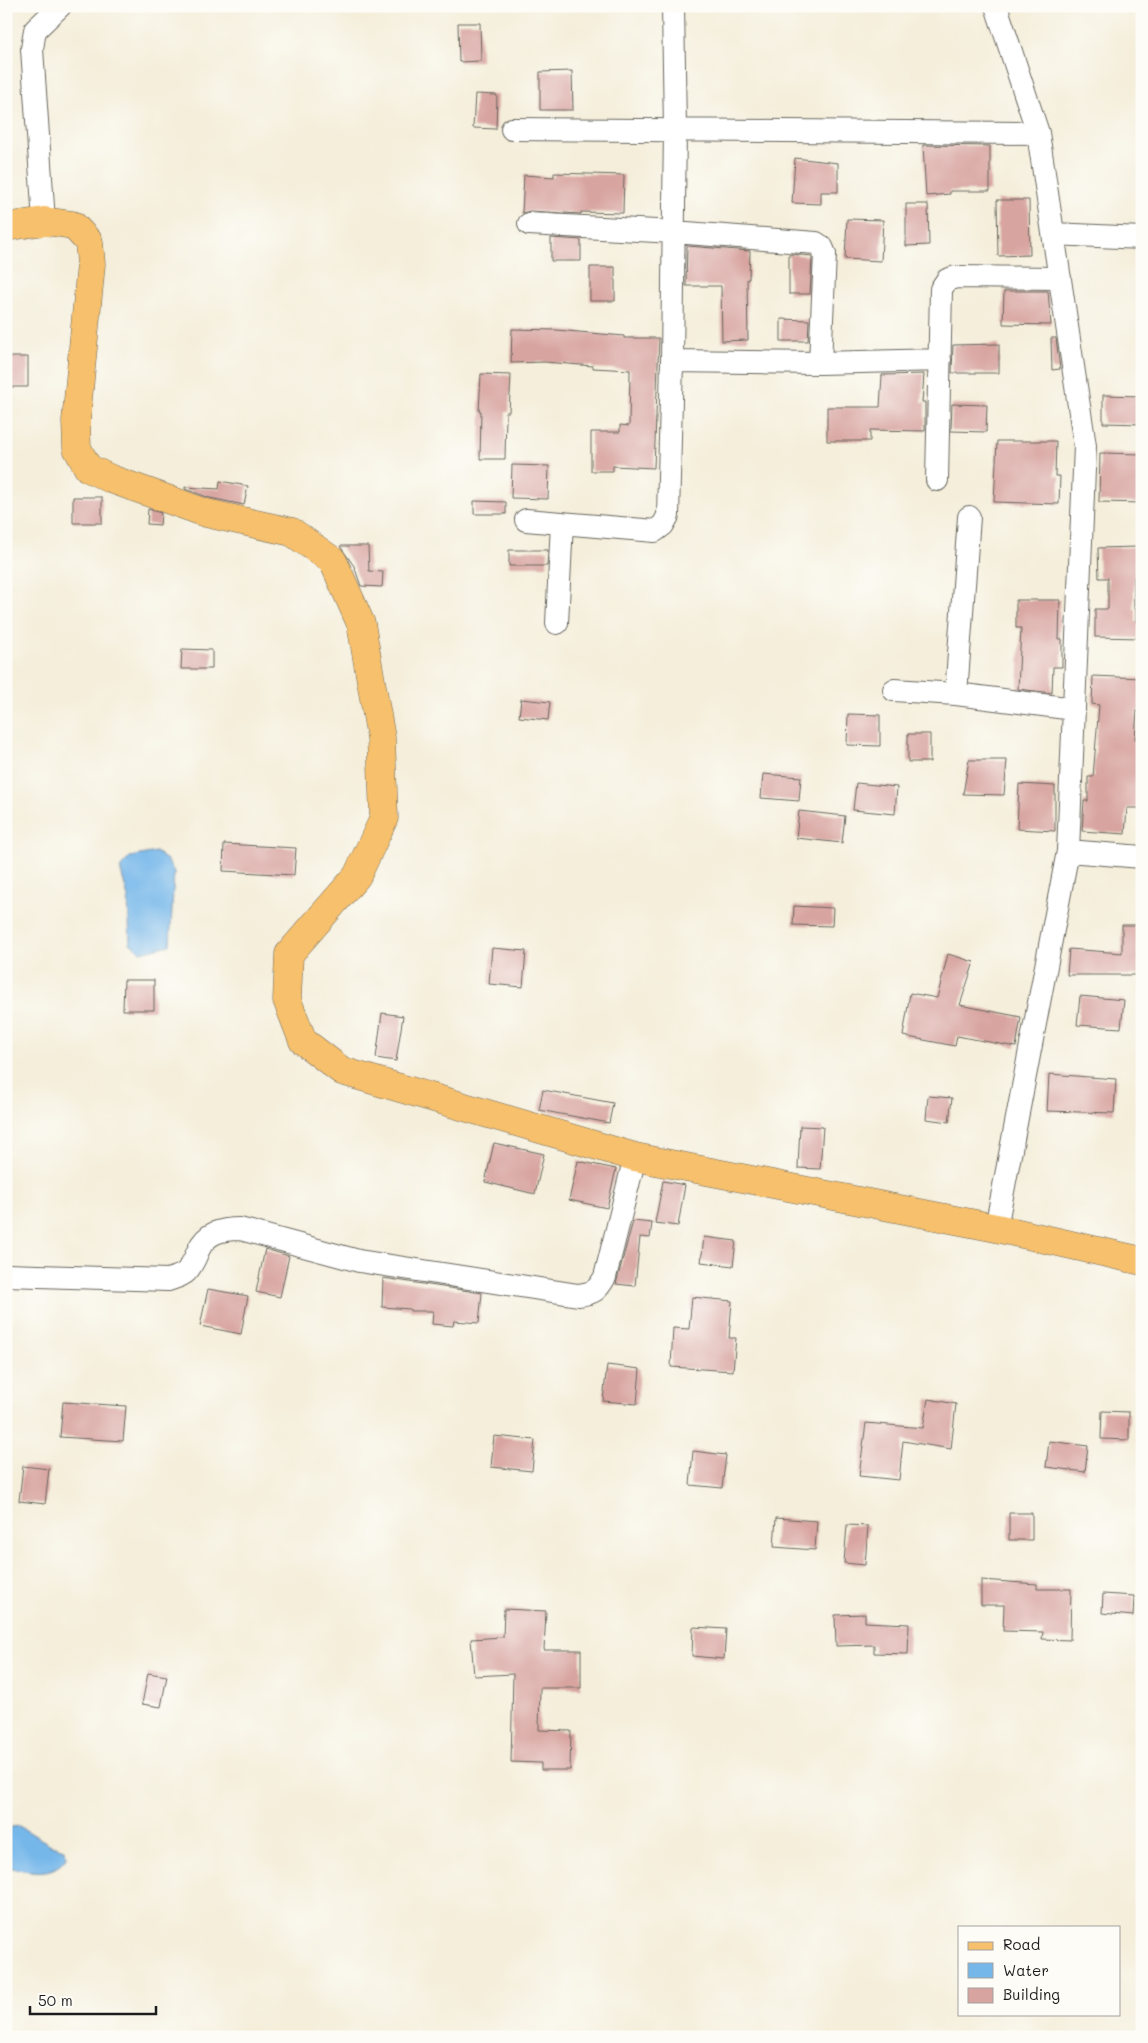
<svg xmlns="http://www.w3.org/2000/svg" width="1148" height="2043" font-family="Mali,sans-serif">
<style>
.water{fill:#76b7ea;stroke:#496a83}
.building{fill:#d8a4a0}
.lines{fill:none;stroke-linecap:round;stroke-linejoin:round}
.minor-casing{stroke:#68665e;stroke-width:24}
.major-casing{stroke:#68665e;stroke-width:29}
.minor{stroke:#fff;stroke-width:22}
.major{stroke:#f7c06c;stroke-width:28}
</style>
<rect width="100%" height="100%" fill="#fdfcf7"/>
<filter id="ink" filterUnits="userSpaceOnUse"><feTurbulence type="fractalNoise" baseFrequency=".02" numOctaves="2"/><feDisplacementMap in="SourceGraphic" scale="10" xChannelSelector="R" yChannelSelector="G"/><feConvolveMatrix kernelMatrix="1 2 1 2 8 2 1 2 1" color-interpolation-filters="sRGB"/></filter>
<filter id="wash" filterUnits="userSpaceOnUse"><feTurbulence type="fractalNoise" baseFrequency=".0096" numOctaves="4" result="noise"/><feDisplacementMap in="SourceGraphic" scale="20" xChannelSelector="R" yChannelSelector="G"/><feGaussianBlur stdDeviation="1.12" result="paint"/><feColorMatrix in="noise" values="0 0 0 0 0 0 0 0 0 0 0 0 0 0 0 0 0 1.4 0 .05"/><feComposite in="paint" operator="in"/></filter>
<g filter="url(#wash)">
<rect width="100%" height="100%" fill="#f4eeda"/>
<path class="water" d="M156 852 167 860 174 872 170 945 141 952 130 943 128 897 120 868 130 857Z
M19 1826 49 1844 65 1849 66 1858C52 1879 27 1870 6 1867V1828Z"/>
<g id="blocks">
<path class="building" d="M458 23H480L481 61 459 62Z
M572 71 573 110H540V72Z
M475 94 497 95 496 129 473 128Z
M923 145 990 146V191H950V194L926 196Z
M795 158 838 163V192H821V204L792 203Z
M554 173 624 175 623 213 581 212V214L530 211 522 213 524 175 554 177Z
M997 200H1029L1030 255 998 256Z
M906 204H928L929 245 906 246Z
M847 219 883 220 881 261 845 259Z
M551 238 581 240V261H551Z
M687 246 750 251 749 279H747L748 340 722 341 721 286H686Z
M789 254 812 256 810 294H789Z
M590 267H615V301H590Z
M1004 291H1048L1051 325 1003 324Z
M781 319 809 320 808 341H781Z
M512 329 556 330 624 336V338H659L654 468 613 466V471H591V432H620V425L629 426 630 370 593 368V366L545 362 511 363Z
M1051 338H1056L1060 369 1052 370Z
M999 344V373H952L953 345Z
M6 357H28V387H6Z
M481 374 511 375 509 412H506L505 459H480L481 411H479Z
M924 374 922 402H925V431L870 430V441H827V407H880L882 375Z
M1103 395 1142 396V424L1103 423Z
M952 404 987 405 986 432 951 431Z
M997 441H1056L1055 476H1060L1059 504 994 502Z
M1100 453 1142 454V503L1099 502Z
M512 465 549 466 548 499 511 498Z
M220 481 248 486 244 505 210 498 185 489V487L219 489Z
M73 497H102V523H73Z
M474 501 506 502V514H474Z
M148 509 161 513 160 525 147 524Z
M340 546H368L369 571 383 572 382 587 361 586 354 566Z
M1138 547 1139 577H1134V609H1136V622H1142V638L1095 637V609H1108V578H1099L1098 548Z
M509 550H548L547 566H509Z
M1016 600H1060L1059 639H1062V667H1053L1052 693 1018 689 1021 628H1016Z
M182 649 212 650V669H181Z
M1093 676 1142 678V711H1137L1135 739 1142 740V808H1127L1125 834 1082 831 1084 801H1088V777H1093L1099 705 1092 704Z
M521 699 550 702 548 720 519 717Z
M848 714 880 715V746L847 745Z
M908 734H930V762H908Z
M969 760H1007L1004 795 963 794Z
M763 774 801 777 799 801 761 798Z
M856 783 897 787 895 814 853 810Z
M1019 784 1055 786V831L1017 829Z
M799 811 845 816 842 843 796 838Z
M224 844 296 848 294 875 223 871Z
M794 906 833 908 832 926 793 925Z
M1122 925H1142V975H1067L1069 949 1122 953Z
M492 948 526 951 523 987 489 984Z
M948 954 974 962 960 1005 1021 1017 1016 1047 957 1036 955 1046 903 1036 910 993 937 998Z
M124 980H154V1010H123Z
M1080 996 1124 1000 1121 1028 1077 1025Z
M382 1013 403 1016 396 1061 376 1058Z
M1049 1074 1116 1079 1114 1113 1047 1111Z
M543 1090 613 1103 609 1123 539 1110Z
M928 1096 952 1098 949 1122 926 1119Z
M800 1126 823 1127 820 1169 798 1168Z
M494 1143 544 1154 535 1194 485 1182Z
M578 1161 616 1169 607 1208 569 1200Z
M663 1181 685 1185 678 1226 655 1223Z
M633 1221 652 1223 650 1238 640 1237 635 1286 616 1284Z
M704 1237 736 1241 733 1266 701 1262Z
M265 1249 289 1256 280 1297 256 1292Z
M383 1278 482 1293 479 1323 454 1321 453 1326 432 1324 433 1311H410V1309L382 1307Z
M208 1289 248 1296 241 1334 200 1326Z
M692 1297 732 1301 729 1338H736L733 1371 671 1367 673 1328 689 1329Z
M607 1365 640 1369 637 1404 603 1401Z
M928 1399 956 1404 951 1449 903 1441 899 1480 859 1476 866 1423 923 1428Z
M63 1402 126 1406 123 1441 60 1437Z
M1102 1411 1129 1412V1440L1101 1439Z
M494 1436 535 1440 532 1471 491 1467Z
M1049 1441 1088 1446 1085 1472 1046 1467Z
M693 1451 726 1455 722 1488 690 1485Z
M23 1466 49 1469 45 1504 19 1501Z
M1009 1513H1032V1540H1009Z
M776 1518 817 1521 815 1550 774 1547Z
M847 1525 868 1526 865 1565 844 1563Z
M981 1580 1037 1584V1589H1071L1070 1640 1042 1639 1043 1632 1003 1631 1004 1605H981Z
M1103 1594 1134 1596 1133 1616 1102 1613Z
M504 1609 546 1611 544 1650H581V1688H540L539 1730 571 1731 570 1770H541V1763L511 1762 513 1674 474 1676 471 1639 503 1637Z
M865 1614V1622L909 1624 908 1654 874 1653V1645L836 1646 835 1615Z
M693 1627 726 1629 724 1659 692 1656Z
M148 1673 167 1676 161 1707 142 1704Z"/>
</g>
</g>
<g filter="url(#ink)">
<use href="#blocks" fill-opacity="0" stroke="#68665e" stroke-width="1"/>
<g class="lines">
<defs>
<path id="minor" d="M996 6 1038 133 1085 446 1068 851 996 1228
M512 129 1038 133
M44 221 32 49 35 30 60 6
M529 224 674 232 816 243 822 247 825 254 820 363
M1053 234 1142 238
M672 361 820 363 940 360
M937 480 941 289 947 280 956 277 1060 278
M526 520 655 531 663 525 668 516 672 361 675 129 673 6
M557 623 562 523
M894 690 956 694 1074 709
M956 694 969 517
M1068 851 1142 857
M6 1275 168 1280C174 1278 182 1276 186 1272 192 1266 195 1258 198 1251 206 1232 222 1229 240 1229L359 1261 578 1295C594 1293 597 1291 605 1277L635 1157"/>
<path id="major" d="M6 227 44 221 73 225 89 242 91 264 76 421 77 448 88 468 111 479 206 513 292 532 333 561 361 624 381 738 384 818 357 876 289 954 287 1000 303 1041 342 1071 635 1157 996 1228 1142 1261"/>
</defs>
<use href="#minor" class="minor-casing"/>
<use href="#major" class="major-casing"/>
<use href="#minor" class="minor"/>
<use href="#major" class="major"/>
</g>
</g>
<rect width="1148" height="2043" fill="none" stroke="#fdfcf7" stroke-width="25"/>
<rect x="958" y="1926" width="162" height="90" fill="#fdfcf7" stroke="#a3a29f"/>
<rect x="968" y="1942" width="25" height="8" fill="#f7c06c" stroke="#a3a29f"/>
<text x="1003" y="1950" font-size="15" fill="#1c1c1c">Road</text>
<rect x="968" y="1963" width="25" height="15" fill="#76b7ea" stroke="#a3a29f"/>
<text x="1003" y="1976" font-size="15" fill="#1c1c1c">Water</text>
<rect x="968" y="1988" width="25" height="15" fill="#d8a4a0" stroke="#a3a29f"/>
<text x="1003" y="2000" font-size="15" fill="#1c1c1c">Building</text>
<path d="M30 2006v8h126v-8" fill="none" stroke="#1c1c1c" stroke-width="2.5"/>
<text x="38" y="2006" font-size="15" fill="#1c1c1c" stroke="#fdfcf7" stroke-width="4" paint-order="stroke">50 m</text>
</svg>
